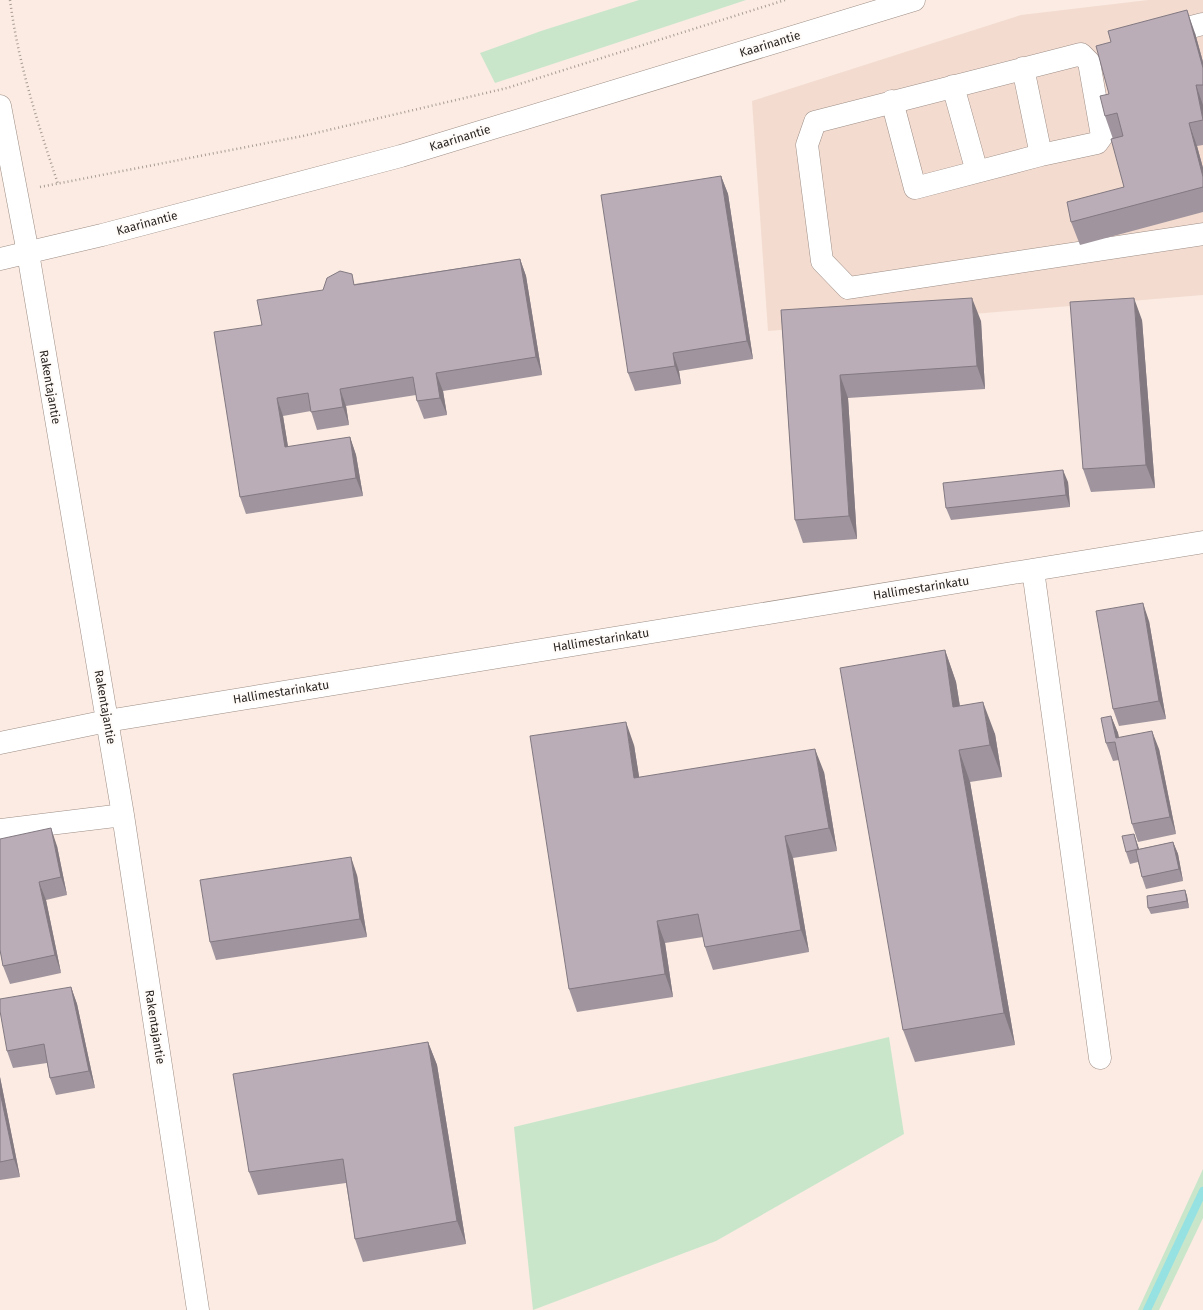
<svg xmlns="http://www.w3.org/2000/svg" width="1203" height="1310" font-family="'Fira Sans',sans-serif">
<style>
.commercial{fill:#f3dbd0}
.green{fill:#c9e6cb}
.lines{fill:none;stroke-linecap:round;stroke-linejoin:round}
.stream{stroke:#96e1e1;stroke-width:8}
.minor-casing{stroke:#9d8e86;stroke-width:23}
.major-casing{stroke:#9d8e86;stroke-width:23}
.path{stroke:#a89c95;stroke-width:2.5;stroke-dasharray:1 3;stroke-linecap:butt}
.minor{stroke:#fff;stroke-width:22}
.major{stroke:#fff;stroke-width:22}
.wall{fill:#a0959e}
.shaded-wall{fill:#827981}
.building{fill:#baadb8;stroke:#827981}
.labels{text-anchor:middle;stroke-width:4;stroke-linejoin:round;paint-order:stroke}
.street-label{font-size:12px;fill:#292420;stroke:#fefbf9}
</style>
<rect width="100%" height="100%" fill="#fbebe2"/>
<path class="commercial" d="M1148 0H1203V295L768 331 752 101 1021 15Z"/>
<path class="green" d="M639 0H746L495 83 480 53 541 31Z
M889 1037 904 1134 716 1241 533 1310 514 1127Z
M1203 1169V1218L1159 1310H1138Z"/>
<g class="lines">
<path class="stream" d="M1147 1310 1203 1191"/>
<defs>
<path id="minor" d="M1164 34 1203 24
M1023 68 1041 155
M953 86 977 172
M892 101 915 188 1041 155 1097 143 1102 136 1089 62 1081 54 815 122 807 145 822 261 848 288 1203 234
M0 106 28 253 123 815 198 1310
M1033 570 1100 1058
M0 743 107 721 1203 542
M0 830 123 815"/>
<path id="major" d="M0 259 102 235 401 156 914 0"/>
</defs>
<use href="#minor" class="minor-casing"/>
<use href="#major" class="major-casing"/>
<path class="path" d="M10 0C18 63 38 124 58 184
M40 187 303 136 507 88 785 0"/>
<use href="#minor" class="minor"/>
<use href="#major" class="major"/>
</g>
<path class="wall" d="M1195 33 1203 62V145L1197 146 1203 168V212L1080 245 1071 222 1124 187 1113 139 1105 116 1109 94Z
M721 176 728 194 753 359 679 371 681 384 635 391 628 373Z
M520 259 526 276 542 375 443 391 447 415 424 419 417 401 416 395 346 406 349 425 317 430 311 411 283 416 288 447 350 437 356 455 363 496 246 514 240 497 262 325 355 284Z
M781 310 981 321 985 389 848 398 857 539 803 543 795 520Z
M1142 320 1155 488 1091 492 1083 469Z
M1068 482 1070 507 951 520 946 508Z
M1149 621 1166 719 1119 726 1113 709Z
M945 650 956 682 960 706 995 734 1002 777 970 782 1015 1045 915 1062 903 1030Z
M1111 716 1118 733 1119 738 1159 749 1176 834 1138 842 1132 824 1119 760 1113 761 1106 743Z
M634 745 639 777 824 772 837 851 793 858 809 952 713 970 705 947 703 937 665 943 673 997 577 1012 569 989Z
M1134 834 1139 849 1173 842 1178 854 1183 881 1146 889 1142 877 1138 862 1130 864 1126 852Z
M57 846 67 895 46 900 61 973 10 984 3 966 0 950Z
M357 875 367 937 216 960 210 942Z
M1185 890 1187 896 1189 908 1151 914 1148 908Z
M71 987 77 1004 95 1088 56 1095 50 1078 47 1063 13 1068 7 1051Z
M428 1042 437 1065 466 1244 363 1262 355 1239 346 1183 258 1195 249 1172Z
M0 1077 20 1177 0 1180Z"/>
<path class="shaded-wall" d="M1187 10 1195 33 1203 62V70Z
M1196 85 1203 105V120Z
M1189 123 1197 146 1203 168V177Z
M721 176 728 194 753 359 747 341Z
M520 259 526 276 542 375 536 357Z
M972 298 981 321 985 389 977 366Z
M1134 298 1142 320 1155 488 1146 465Z
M673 353 679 371 681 384 675 366Z
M436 373 443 391 447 415 440 398Z
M840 375 848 398 857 539 849 516Z
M340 389 346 406 349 425 343 407Z
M277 398 283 416 291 465 285 447Z
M350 437 356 455 363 496 356 478Z
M1063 470 1068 482 1070 507 1066 495Z
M1143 603 1149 621 1166 719 1159 701Z
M945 650 956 682 965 739 953 707Z
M983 702 995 734 1002 777 990 745Z
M1111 716 1118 733 1122 756 1116 738Z
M626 722 634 745 643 801 634 778Z
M1152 731 1159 749 1176 834 1170 817Z
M815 749 824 772 837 851 829 828Z
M959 750 970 782 1015 1045 1004 1013Z
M51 828 57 846 67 895 61 877Z
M1134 834 1138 846 1142 861 1138 849Z
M785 836 793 858 809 952 801 930Z
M1173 842 1178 854 1183 881 1179 869Z
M351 857 357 875 367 937 360 919Z
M39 882 46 900 61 973 55 955Z
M1185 890 1187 896 1189 908 1187 901Z
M657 921 665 943 673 997 665 974Z
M71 987 77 1004 95 1088 89 1071Z
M428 1042 437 1065 466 1244 457 1221Z
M0 1077 20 1177 14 1159 0 1092Z"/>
<path class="building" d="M1187 10 1203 68V85H1196L1203 120 1189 123 1203 177V187L1071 222 1067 202 1124 187 1111 139 1123 136 1117 113 1105 116 1100 96 1109 94 1096 46 1111 42 1108 31Z
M721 176 747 341 673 353 675 366 628 373 601 195Z
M520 259 536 357 436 373 440 398 417 401 413 377 340 389 343 407 311 412 308 393 277 398 285 447 350 437 356 478 240 497 214 332 262 325 257 300 323 290 327 278 340 271 352 274 354 285Z
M972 298 977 366 840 375 849 516 795 520 781 310Z
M1134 298 1146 465 1083 469 1070 302Z
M1063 470 1066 495 946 508 943 483Z
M1143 603 1159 701 1113 709 1096 611Z
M945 650 953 707 983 702 990 745 959 750 1004 1013 903 1030 840 668Z
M1111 716 1116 738 1152 731 1170 817 1132 824 1115 742 1106 743 1101 718Z
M626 722 634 778 815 749 829 828 785 836 801 930 705 947 698 914 657 921 665 974 569 989 530 736Z
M51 828 61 877 39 882 55 955 3 966 0 950V839Z
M1134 834 1138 849 1126 852 1122 836Z
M1173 842 1179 869 1142 877 1136 850Z
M351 857 360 919 210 942 200 880Z
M1185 890 1187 901 1148 908 1147 896Z
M71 987 89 1071 50 1078 44 1044 7 1051 0 1011V999Z
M428 1042 457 1221 355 1239 343 1159 249 1172 233 1074Z
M0 1092 14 1159 0 1162Z"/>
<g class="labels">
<g class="street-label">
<text transform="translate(770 44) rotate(-17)" y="4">Kaarinantie</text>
<text transform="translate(460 138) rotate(-17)" y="4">Kaarinantie</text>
<text transform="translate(147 223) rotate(-15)" y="4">Kaarinantie</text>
<text transform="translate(50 387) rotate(80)" y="4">Rakentajantie</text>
<text transform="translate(921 588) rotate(-9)" y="4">Hallimestarinkatu</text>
<text transform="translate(601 640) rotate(-9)" y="4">Hallimestarinkatu</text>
<text transform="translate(281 692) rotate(-9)" y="4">Hallimestarinkatu</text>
<text transform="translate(105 707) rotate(80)" y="4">Rakentajantie</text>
<text transform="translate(155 1027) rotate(81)" y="4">Rakentajantie</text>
</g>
</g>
</svg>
